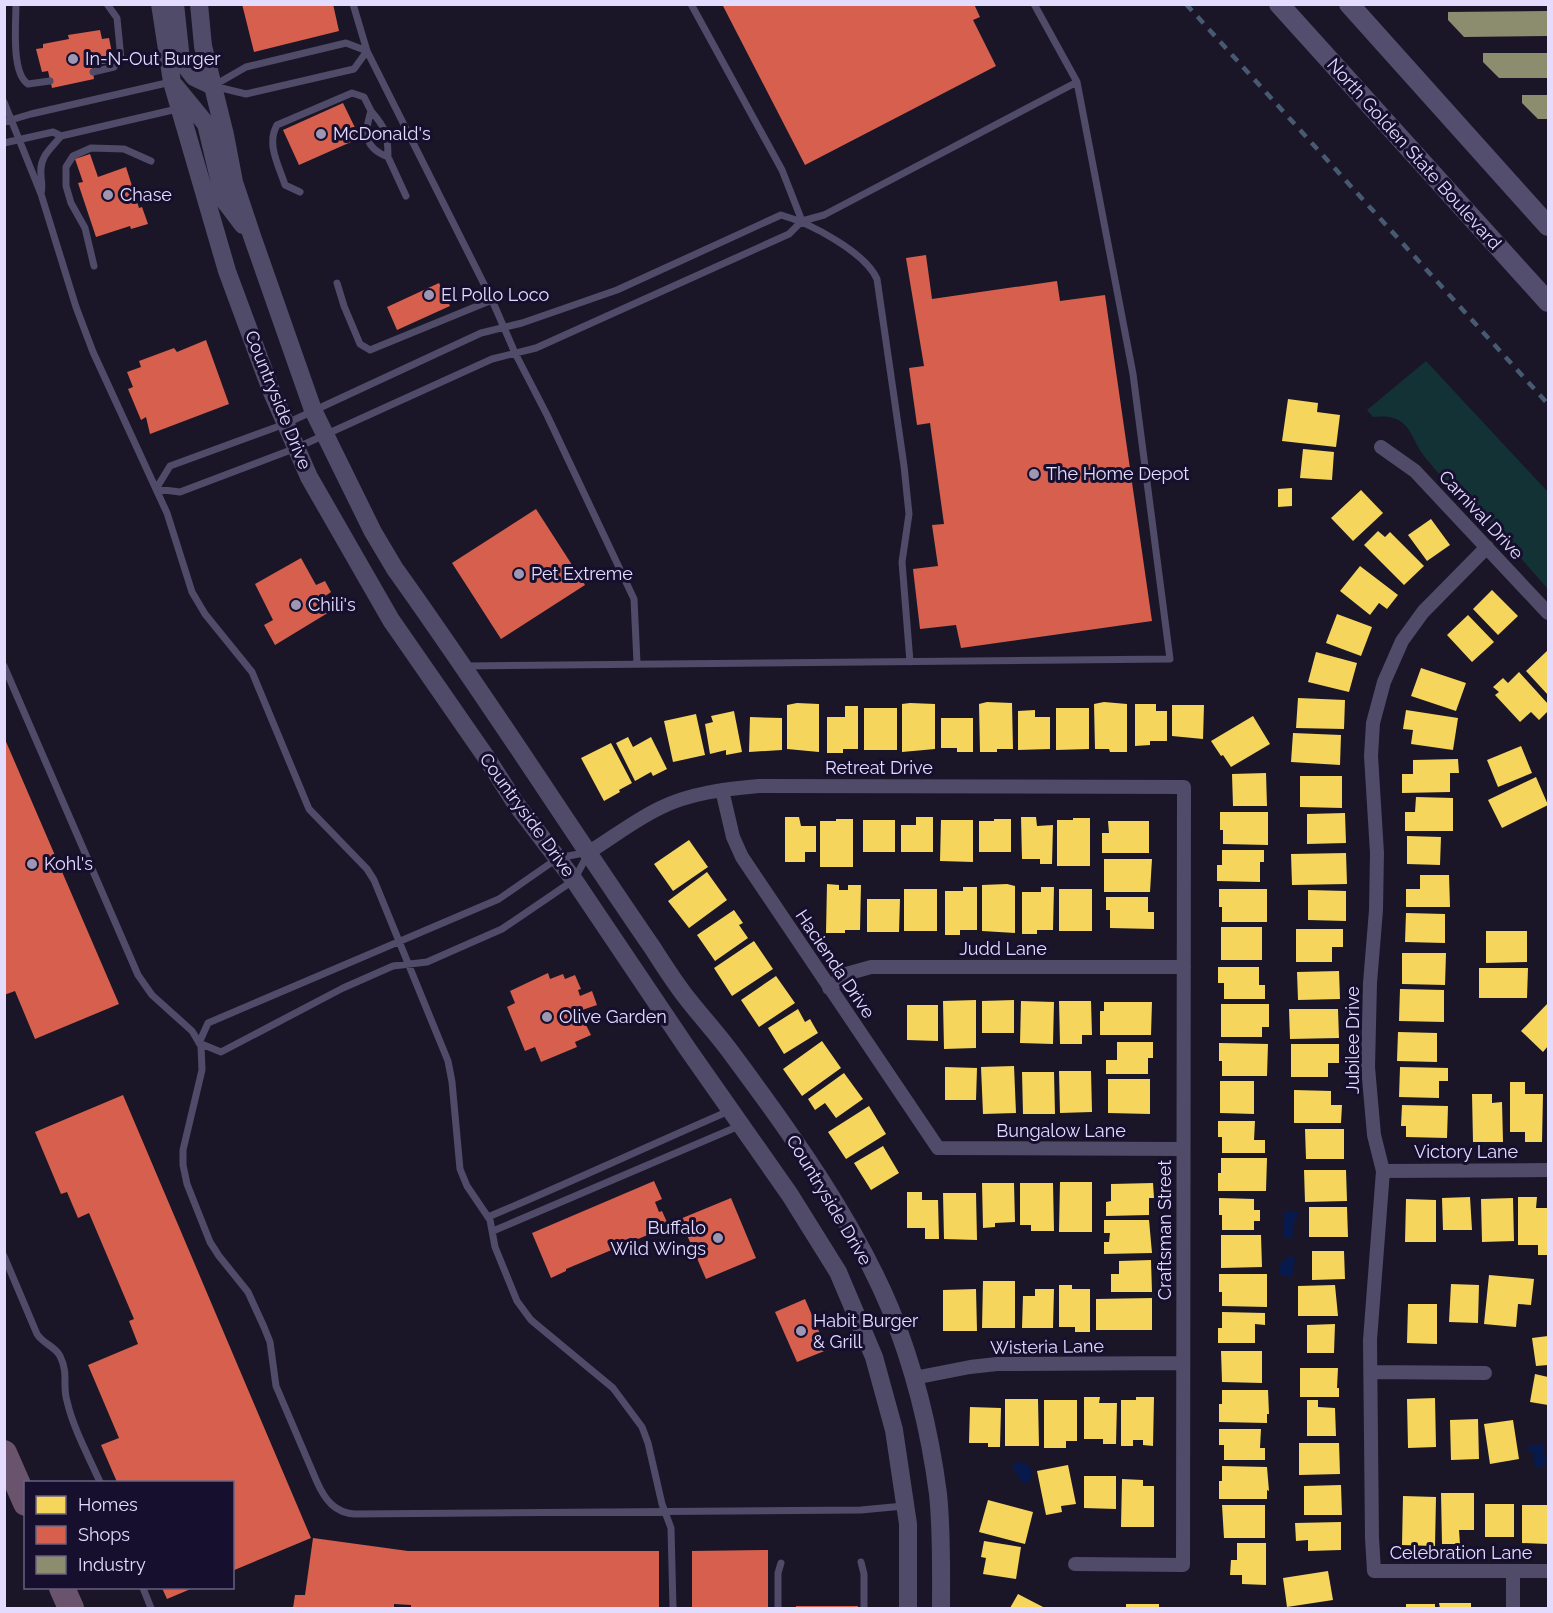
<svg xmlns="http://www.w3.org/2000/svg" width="1553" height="1613" font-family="Raleway,sans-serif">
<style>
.green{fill:#133236}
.water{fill:#081a4c}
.homes{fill:#f6d55c}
.shops{fill:#d6604d}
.industry{fill:#8c8c6e}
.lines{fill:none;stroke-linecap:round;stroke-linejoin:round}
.service{stroke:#4f4b68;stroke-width:7}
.minor{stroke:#4f4b68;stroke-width:14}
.tertiary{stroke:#4f4b68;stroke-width:18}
.secondary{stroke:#534e6d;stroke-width:20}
.motorway{stroke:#6a536d;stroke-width:26}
.rail{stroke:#485a71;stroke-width:4.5;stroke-dasharray:9 8;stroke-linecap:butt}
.poi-dot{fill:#9d97b3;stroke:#170f2e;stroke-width:2}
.labels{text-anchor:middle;stroke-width:6;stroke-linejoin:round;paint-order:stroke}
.poi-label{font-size:18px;fill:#e3dcff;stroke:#170f2e;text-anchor:start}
.street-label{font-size:18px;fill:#e3dcff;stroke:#170f2e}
</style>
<rect width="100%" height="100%" fill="#1a1627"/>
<path class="green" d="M1426 361 1548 492V589L1488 521 1485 523C1464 501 1443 480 1424 456 1416 446 1413 433 1404 424 1395 416 1384 416 1373 417L1367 410Z"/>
<path class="water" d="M1283 1212H1297V1217L1294 1222 1293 1237H1284Z
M1289 1256 1295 1258 1292 1277 1283 1276 1279 1272 1281 1263Z
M1543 1444 1546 1466 1535 1468 1533 1452H1528L1527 1446Z
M1017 1462C1032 1464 1033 1468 1030 1482L1023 1483 1013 1469V1464Z"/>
<path class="homes" d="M1288 399 1318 403 1317 412 1340 415 1336 447 1282 441Z
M1303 449 1334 452 1332 480 1300 478Z
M1292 488V506L1278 507V489Z
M1361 490 1383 513 1353 541 1331 518Z
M1431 519 1450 545 1427 561 1408 535Z
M1378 531 1385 537 1390 532 1424 566 1404 585 1364 545Z
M1360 566 1398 595 1387 609 1379 603 1370 615 1340 591Z
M1492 590 1518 616 1498 635 1473 609Z
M1337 614 1372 627 1361 656 1326 643Z
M1468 615 1494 642 1472 662 1447 635Z
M1548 650V695L1526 671Z
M1316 652 1357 663 1349 692 1308 682Z
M1421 668 1466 683 1456 711 1411 696Z
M1519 672 1548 704V711L1539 720 1531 712 1520 722 1495 695 1499 692 1493 687 1503 678 1508 683Z
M1298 698 1345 700 1344 729 1296 728Z
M987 702 1012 703 1013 749H997V752H980L979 704Z
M1104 702 1127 704V752H1110L1109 749H1095L1094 704Z
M797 703 819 704V752L787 749V705Z
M910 703 935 704V749L902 752V704Z
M1135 704H1156V711H1167V741H1150V745L1135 746Z
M1172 705H1204L1203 739 1172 736Z
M845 706H858V749H843V753H827V717H845Z
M864 708H897V750H864Z
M1056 708H1089V749L1056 750Z
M1035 710V717H1050V749L1018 750V711Z
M1406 710 1458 718 1453 750 1411 744 1413 730 1403 729Z
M734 711 742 752 726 755V750L710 754 705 724 713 722 711 716Z
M696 714 705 755 673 762 664 721Z
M1253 716 1270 744 1231 767 1223 755 1221 756 1211 741Z
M750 717 782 718V750L749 752Z
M941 718H973V752H957V748H941Z
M1293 733 1341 735 1340 765 1291 762Z
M628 737 633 747 651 737 667 769 653 776 651 772 635 781 616 743Z
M611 743 632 783 619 790 620 792 604 801 581 758Z
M1521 746 1532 773 1498 787 1487 760Z
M1458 759 1459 773H1450V792L1402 793V774H1413V760Z
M1266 773 1267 806H1233L1232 774Z
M1300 776H1342V808L1300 807Z
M1536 777 1548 805 1502 828 1488 800Z
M1416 797 1453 798V831H1405V812H1415Z
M1220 812H1268V845L1223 844V830H1220Z
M1345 813 1346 843 1307 844V814Z
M785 817H799L801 826H816V852H805V862H785Z
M916 817H933V852H901V825H916Z
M1021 817H1036L1037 826 1053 825 1052 864H1040V859H1022Z
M1073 818H1090V866H1057V820H1073Z
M836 819H853V867H820V821H836Z
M994 819H1011V852H979V821H994Z
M863 820H895V852H863Z
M941 820H973V862L940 861Z
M1108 821H1149V853H1102V833H1109Z
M1407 836 1441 837 1440 865 1407 864Z
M689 840 708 867 673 891 654 864Z
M1222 850H1264V862H1260V882L1217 881V865H1222Z
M1346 853 1347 884 1292 885 1291 854Z
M1104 859H1152L1150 892H1104Z
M707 872 727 900 689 928 668 901Z
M1420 875H1449L1450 907H1406V889H1420Z
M827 884 839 885V890H848V885H861L860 930H845V933H826Z
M1007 884 1015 886V933L982 931V885Z
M963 887H977V930H960V935H945V891H963Z
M1041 887H1054L1053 930H1037V934H1022V892H1041Z
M904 889H937V931H904Z
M1059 889H1092V931H1059Z
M1219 889H1267V922H1222V907H1219Z
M1308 890 1346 891V921L1308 920Z
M1106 897H1148V912H1154V929L1110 928V910H1106Z
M867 899H900L899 932H867Z
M734 910 743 923 739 925 748 938 715 961 697 935Z
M1406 913 1445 914V943L1405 942Z
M1221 927H1262V960H1221Z
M1296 929H1343V947H1332V962H1296Z
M1486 931H1527V962L1486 963Z
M754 941 773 969 732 996 714 968Z
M1402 953H1446L1445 985 1402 984Z
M1218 967H1259V985H1265V999H1224V983H1218Z
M1479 968H1528L1527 998H1479Z
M1339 971 1340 999 1298 1000 1297 972Z
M776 976 795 1003 759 1027 741 1000Z
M1400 989 1444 990V1022L1399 1021Z
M976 1000V1048L944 1049 943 1001Z
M1014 1000V1033H982V1001Z
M1021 1001 1054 1002 1053 1044 1020 1043Z
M1059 1001H1091L1092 1035H1082V1044H1060Z
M1104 1002H1152L1151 1035H1100V1011H1104Z
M1548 1003V1046L1543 1052 1521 1031Z
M1221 1004H1269V1027H1262V1037H1221Z
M907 1005H938V1041L907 1040Z
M798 1009 805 1022 810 1019 818 1033 784 1054 768 1028Z
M1289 1009H1338L1339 1038 1290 1039Z
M1398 1032 1437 1033V1062L1397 1061Z
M822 1041 841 1068 802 1096 783 1069Z
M1117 1042H1153V1058H1148V1074H1106V1060H1117Z
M1219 1043 1268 1044 1267 1076H1222V1061H1219Z
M1291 1044H1339V1063H1328V1077H1291Z
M1014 1066 1016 1113 983 1114 981 1067Z
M945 1067 977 1068 976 1100H945Z
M1400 1067 1448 1068V1081H1439V1098L1399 1097Z
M1059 1071H1091L1092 1112 1060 1113Z
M1022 1072H1054L1055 1114H1023Z
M844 1073 863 1099 836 1118 825 1103 815 1110 808 1099Z
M1108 1079H1150V1114L1108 1113Z
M1220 1081H1254V1114L1220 1113Z
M1510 1082H1525V1094H1543L1542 1142H1525V1132H1510Z
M1294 1090 1331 1091V1105H1342L1341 1123H1294Z
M1472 1094H1492V1103L1502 1102 1503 1142H1473Z
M1402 1105 1448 1106 1447 1138 1406 1137V1126H1401Z
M869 1106 886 1134 846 1159 828 1132Z
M1218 1121H1255L1254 1140H1265V1153H1222V1137H1218Z
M1305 1129H1344V1159H1306Z
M883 1146 899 1173 871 1190 854 1163Z
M1221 1158H1267L1266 1191H1218V1173H1221Z
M1304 1170H1346L1347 1201 1305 1202Z
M1060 1182H1092V1232H1059Z
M982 1183H1014L1015 1222 995 1223V1227L983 1228Z
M1020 1183H1053L1054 1231H1031V1225H1020Z
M1153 1183 1154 1198H1149V1215L1106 1216V1202L1111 1201V1184Z
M907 1192H922V1200H938L939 1239H925V1228H907Z
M943 1193H976L977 1240 944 1239Z
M1470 1197 1472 1230H1443L1442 1198Z
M1518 1197H1537L1536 1208H1548V1255H1538V1245H1518Z
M1219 1198 1254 1199V1210H1260V1221H1254V1230H1222V1215H1219Z
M1513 1198 1514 1241 1482 1242 1481 1199Z
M1406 1199 1436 1200V1242H1405Z
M1309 1207H1347L1348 1237H1309Z
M1104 1220H1149L1152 1253 1104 1254V1242H1109L1110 1233H1104Z
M1221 1235H1261L1262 1267 1221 1268Z
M1312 1251H1344L1345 1279 1312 1280Z
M1151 1260 1152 1292H1111V1274H1119V1261Z
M1219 1274H1267V1307L1222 1306V1292H1219Z
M1489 1275 1534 1279 1531 1305 1518 1304 1516 1327 1484 1324Z
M983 1281H1015V1328H982Z
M1451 1284 1479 1285 1478 1323 1449 1322Z
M1059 1285H1072V1289H1090V1332H1075V1327H1059Z
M1335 1285 1338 1316H1298V1286Z
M976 1289 977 1331H943V1290Z
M1035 1289H1054L1053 1328H1022L1023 1296H1035Z
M1152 1298V1330H1096V1299Z
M1408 1304H1437V1344L1407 1343Z
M1222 1312 1265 1313V1325L1255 1324V1343H1218V1328H1222Z
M1335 1324 1334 1353H1307V1325Z
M1548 1336V1365L1536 1366 1532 1338Z
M1221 1351H1262V1383L1222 1382Z
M1300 1368H1338L1337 1388H1339V1397H1300Z
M1535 1374 1548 1377V1405L1530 1402Z
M1222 1390H1268L1269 1414H1267V1423L1219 1422V1404H1222Z
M1084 1397H1100L1099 1403H1117L1116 1444H1103V1439H1084Z
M1136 1397H1154L1153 1446 1143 1445V1440H1133V1446H1121V1400H1136Z
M1435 1398 1436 1447 1408 1448 1407 1399Z
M1005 1399H1038L1039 1446H1005Z
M1044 1400H1077V1441H1066V1448H1044Z
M1307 1400H1318V1407L1335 1408 1336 1436H1307Z
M970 1407 1001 1408 1000 1447H988V1443H969Z
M1478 1419 1479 1459 1451 1460 1450 1420Z
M1513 1420 1519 1459 1490 1464 1484 1424Z
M1219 1429H1261L1260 1448H1265V1460H1224V1445H1219Z
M1299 1443H1339L1340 1474 1299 1475Z
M1068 1465 1076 1504 1061 1506 1062 1512 1046 1515 1037 1471Z
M1222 1466 1267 1467 1269 1491 1267 1490V1499H1219V1481H1222Z
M1084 1476H1116V1509L1084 1508Z
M1122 1479 1143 1480V1486H1154V1527H1121Z
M1341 1485 1342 1515H1304V1486Z
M1441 1493H1474V1530H1459L1460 1544H1442Z
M1403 1496 1436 1497 1435 1546 1402 1545Z
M988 1500 1033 1512 1025 1544 979 1532Z
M1485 1504H1514V1537H1485Z
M1222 1505H1265V1538H1224Z
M1522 1505H1548V1544L1522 1543Z
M1341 1522V1550L1308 1551V1540L1296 1541 1295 1523Z
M984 1541 1021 1547 1016 1579 983 1574 986 1558 981 1557Z
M1237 1543H1266V1585L1242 1584V1575H1230L1231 1560H1237Z
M1328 1571 1333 1600 1287 1607 1283 1578Z
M1018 1594 1045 1608H1010Z
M1439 1603H1471V1608H1440Z
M1126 1604H1159V1608H1126Z
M1406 1604H1435V1608H1406Z"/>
<path class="shops" d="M242 4H333L339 31 254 52Z
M722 4H974L980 17 973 20 996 66 805 165Z
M100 30 102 39 109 38 112 53 106 54 108 63 92 66 94 79 52 88 48 71 42 72 36 49 43 48V44L69 39 68 35Z
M343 103 360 138 299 165 283 130Z
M90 154 98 177 126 167 139 208 142 207 148 224 131 229 130 226 96 237 78 183 83 182 75 159Z
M926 255 932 299 1057 281 1060 301 1105 295 1152 621 961 648 956 625 920 629 913 569 938 566 932 525 944 524 930 423 917 425 909 368 924 366 906 258Z
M439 283 450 306 397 330 387 307Z
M206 340 229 404 150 434 146 417 141 420 128 389 133 387 127 372 141 367 139 361 174 348 177 352Z
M536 509 585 585 501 639 452 563Z
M301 558 316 585 325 581 331 592 321 599 331 611 275 645 264 625 273 620 255 584Z
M4 737 119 1004 35 1039 15 991 4 995Z
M548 973 550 979 563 974 565 979 575 975 581 989 578 990 580 996 592 991 597 1005 579 1011 591 1035 575 1042 577 1047 541 1062 535 1047 525 1051 507 1007 515 1003 510 991Z
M123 1095 311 1538 232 1571V1482H117L101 1445 119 1438 88 1365 138 1344 129 1321 134 1319 89 1213 78 1218 67 1192 61 1194 35 1132Z
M654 1181 662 1199 655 1202 659 1212 662 1211 670 1229 651 1237 650 1234 566 1269V1271L551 1278 532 1233Z
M731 1198 756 1258 706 1279 680 1219Z
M805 1299 827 1350 797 1362 775 1312Z
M313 1538 408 1551H659V1608H411V1605L394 1604V1608H293L295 1595H305Z
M768 1550V1608H692V1551Z
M162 1588H193L167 1599Z
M796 1606H858V1608H796Z"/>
<path class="industry" d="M1548 11V36L1464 37 1448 20V12Z
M1483 53H1548V78H1499L1483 62Z
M1522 95H1548V119H1538L1522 103Z"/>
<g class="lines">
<path class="service" d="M16 4C16 24 11 73 28 84L50 81
M353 4 367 51 492 300 515 353 547 415 634 599 637 663
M691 4 782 170 802 221
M346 43 367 51 354 69 246 94 213 86 246 67Z
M93 72 114 67 121 59 117 18 107 4
M4 102 41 194 76 307 93 352 167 513 192 592 205 614 252 672 309 809 367 869 374 880 448 1061 452 1082 460 1169 467 1186 490 1220 495 1247 517 1301 531 1320 613 1388 642 1427 648 1443 662 1504 671 1528 673 1608
M371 111C386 128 388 135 388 157
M4 122 31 114 171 82
M4 143 53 132 61 136 177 109
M300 192 285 185C279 166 266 144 277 125L352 93 364 97 371 111C364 133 364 148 388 157L406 196
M41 194C43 186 41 182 41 174 39 156 52 148 61 136
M94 266 85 228 71 203 66 186V167L73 156 91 148 124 149 151 161
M337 283 344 306 360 344 370 350 492 300
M910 662 902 562 909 514 904 466 877 279C865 252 810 223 781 215L617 290 522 323 481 333 285 424 170 466 156 489 180 492 296 448 492 359 536 348 789 234 802 221 824 215 1077 82
M4 666 138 975 152 995 192 1031 201 1046 202 1070 183 1150V1165L187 1184 210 1242 219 1256 248 1292 264 1327 270 1342 276 1386 317 1482C325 1500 335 1513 355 1514L861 1510 904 1506
M464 666 1170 659 1133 374 1077 82 1034 4
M589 852 574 880 502 929 427 962 393 966 343 988 221 1052 199 1043 208 1023 499 899 558 858Z
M488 1217C569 1183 648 1146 729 1111
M493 1231 739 1126
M4 1256 37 1334C43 1344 55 1346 60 1356 69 1374 62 1385 67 1401 73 1428 89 1457 100 1482
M861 1562 864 1574V1608
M143 1588 151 1608
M778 1608V1573L781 1563"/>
<path class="minor" d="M1381 447 1415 471 1548 613
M1487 547 1423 612 1402 641 1384 682 1373 723 1371 756 1377 853 1376 910 1370 983 1368 1067 1374 1135 1383 1171 1370 1340 1372 1538 1374 1571H1548
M722 790 733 837 742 857 938 1148 1183 1149
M589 852C612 838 635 820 660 808 690 793 725 789 759 786L1184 787 1183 1565 1075 1564
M829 988 846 974 871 967H1184
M1383 1171 1548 1170
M1372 1372 1485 1373
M914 1378 970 1367 997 1364 1183 1363
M1513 1608V1571"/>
<path class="tertiary" d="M160 4 172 82 227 271 271 390 309 477 391 620 488 760 516 804 574 880 687 1048 790 1195 838 1272 874 1357 894 1430 908 1524V1608
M175 4 181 60 194 77 213 86
M199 4 203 46 225 135 234 182 252 236 313 410 373 532 395 569C484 693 566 822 652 947 664 966 676 985 690 1002 705 1021 721 1038 735 1058 791 1133 854 1222 890 1308 914 1367 930 1432 938 1494 942 1532 941 1571 941 1608
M175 86 206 124 224 200 243 225"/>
<path class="secondary" d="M1279 4 1548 302
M1349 4 1548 226"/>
<path class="motorway" d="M4 1453 26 1503
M62 1588 71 1608"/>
<path class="rail" d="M1186 4 1548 404"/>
</g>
<g class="poi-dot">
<circle cx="73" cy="59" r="6"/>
<circle cx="321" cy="134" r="6"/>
<circle cx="108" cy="195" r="6"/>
<circle cx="429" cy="295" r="6"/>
<circle cx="1034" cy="474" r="6"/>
<circle cx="519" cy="574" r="6"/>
<circle cx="296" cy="605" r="6"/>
<circle cx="32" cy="864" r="6"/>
<circle cx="547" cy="1017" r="6"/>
<circle cx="718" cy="1238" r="6"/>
<circle cx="801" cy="1331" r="6"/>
</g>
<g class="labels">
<g class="poi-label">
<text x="85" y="65">In-N-Out Burger</text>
<text x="333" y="140">McDonald's</text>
<text x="120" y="201">Chase</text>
<text x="441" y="301">El Pollo Loco</text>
<text x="1046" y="480">The Home Depot</text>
<text x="531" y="580">Pet Extreme</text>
<text x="308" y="611">Chili's</text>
<text x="44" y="870">Kohl's</text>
<text x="559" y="1023">Olive Garden</text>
<text x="706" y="1234" text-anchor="end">Buffalo<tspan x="706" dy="21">Wild Wings</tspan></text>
<text x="813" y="1327">Habit Burger<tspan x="813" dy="21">&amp; Grill</tspan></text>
</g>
<g class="street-label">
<text transform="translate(1414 154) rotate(48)" y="6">North Golden State Boulevard</text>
<text transform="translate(278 400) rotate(68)" y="6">Countryside Drive</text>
<text transform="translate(1481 515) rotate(47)" y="6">Carnival Drive</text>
<text x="879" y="774">Retreat Drive</text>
<text transform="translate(527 815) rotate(54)" y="6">Countryside Drive</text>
<text x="1003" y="955">Judd Lane</text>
<text transform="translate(835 964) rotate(56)" y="6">Hacienda Drive</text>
<text transform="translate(1353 1040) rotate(-90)" y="6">Jubilee Drive</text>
<text x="1061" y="1137">Bungalow Lane</text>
<text x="1466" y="1158">Victory Lane</text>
<text transform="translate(829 1200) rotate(59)" y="6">Countryside Drive</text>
<text transform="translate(1165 1230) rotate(-90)" y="6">Craftsman Street</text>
<text transform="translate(1047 1347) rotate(-1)" y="6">Wisteria Lane</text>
<text x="1461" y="1559">Celebration Lane</text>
</g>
</g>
<rect width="1553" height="1613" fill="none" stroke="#e3dcff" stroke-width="12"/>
<rect x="24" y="1481" width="210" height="108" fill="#170f2e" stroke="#696182" stroke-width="1.5"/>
<rect x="36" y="1496" width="30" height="18" fill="#f6d55c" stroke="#696182" stroke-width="1.5"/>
<text x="78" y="1511" font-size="18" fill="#e3dcff">Homes</text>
<rect x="36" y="1526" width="30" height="18" fill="#d6604d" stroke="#696182" stroke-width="1.5"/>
<text x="78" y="1541" font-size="18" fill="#e3dcff">Shops</text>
<rect x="36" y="1556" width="30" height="18" fill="#8c8c6e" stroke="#696182" stroke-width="1.5"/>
<text x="78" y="1571" font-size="18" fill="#e3dcff">Industry</text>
</svg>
